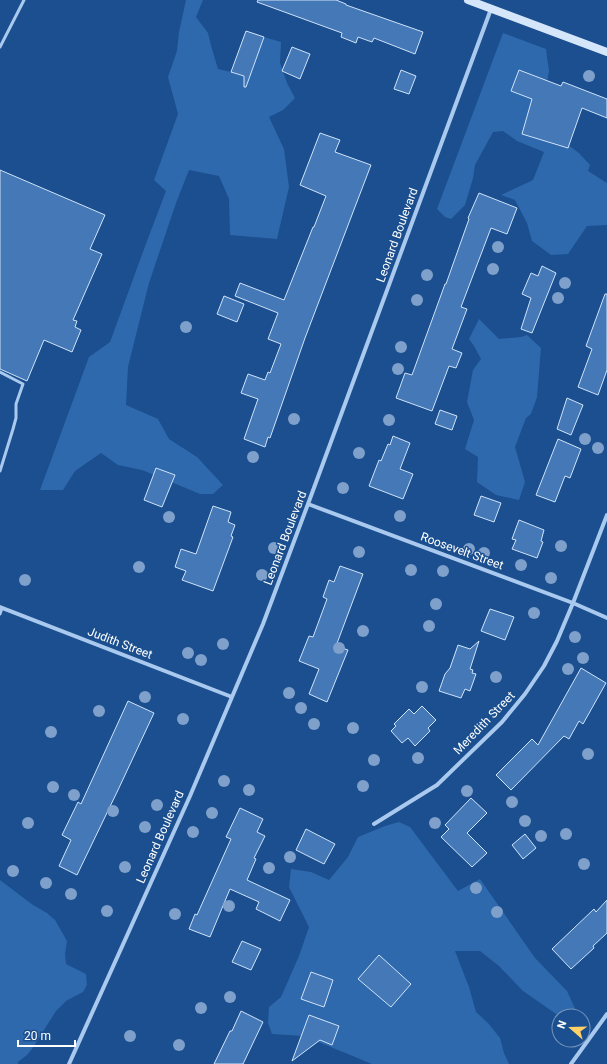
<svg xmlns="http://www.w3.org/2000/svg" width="607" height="1064" font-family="Roboto,sans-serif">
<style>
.green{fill:#2e69ad}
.building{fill:#4478b7;stroke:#cfe3fa}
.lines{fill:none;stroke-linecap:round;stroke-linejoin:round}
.lane{stroke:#a9c9ee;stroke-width:3}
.street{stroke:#a9c9ee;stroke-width:4}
.secondary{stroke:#d6e6fa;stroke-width:8}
.tree{fill:#7ea0ca}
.labels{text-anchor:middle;stroke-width:3;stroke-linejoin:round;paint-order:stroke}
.street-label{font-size:12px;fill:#fff;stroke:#1b4f8f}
</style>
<rect width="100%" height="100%" fill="#1b4f8f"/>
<path class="green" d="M186 0H203L196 17 208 33 212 49 218 69 231 72 249 78 264 37 281 42 280 63 287 83 295 98 283 110 269 117 284 149 289 187 277 239 230 235 229 199 219 176 189 170 176 203 149 283 128 367 126 405 158 419 169 439 197 457 223 485 213 494H200L142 470 118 465 101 453 75 471 63 490H40L89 357 110 342 147 241 166 191 154 180 178 114 168 77 177 51 179 32Z
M503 33 546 49 549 71 542 112 556 136 579 153 590 165 588 171 607 183V225L587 226 568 254 551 255 532 241 527 223 515 200 501 195 533 180 544 152 517 141 503 131 493 132 475 165 473 178 465 205 451 219 445 217 437 209Z
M479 319 499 339 521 337 527 335 541 348 537 397 531 414 526 418 515 447 525 482 519 500 496 495 477 482 478 457 465 449 474 420 467 402 473 370 481 359 474 346 469 339Z
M399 822 410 827 458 891 480 879 535 958 567 991 578 1015 559 1016 523 991 499 966 480 951H455L469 987 476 1012 488 1023 500 1038 504 1053 509 1064H372L304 1036 272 1034 268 1023 269 1007 281 997 299 956 309 927 289 887 291 869 311 872 329 880 348 857 358 837 385 826Z
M0 880 33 905 47 913 55 920 67 941 65 954 66 964 86 974 87 985 83 992 66 1001 56 1011 32 1049 27 1055 18 1062V1064H0Z"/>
<path class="building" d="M258 0H336L346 4V5L423 32 415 54 374 38 372 42 358 37 356 43 341 37 342 33 257 2Z
M246 31 264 37 246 87H244V76L231 72Z
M292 47 310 54 300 79 282 71Z
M401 70 416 76 409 94 394 89Z
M519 70 561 86 563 82 607 99V118L582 108 568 148 522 134 532 99 511 91Z
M320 133 340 140 335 152 371 165 305 338 270 438 268 437 265 447 244 439 258 399 241 393 248 374 265 380 268 372 270 373 281 344 268 339 278 313 235 296 240 283 284 300 313 227H314L326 196 300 185Z
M0 170 105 215 90 249 102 254 73 320 77 321 75 327 81 330 72 352 44 340 27 381 0 369Z
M479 193 517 208 507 234 491 228 461 307 467 309 452 349 462 353 456 368 449 366 432 411 396 398 405 373 412 375 445 284H446L469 219 468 218Z
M542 266 556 273 532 333 521 329 531 298 522 294 531 273 538 276Z
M605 294H607V370L598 395 578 387 592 349 586 346Z
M224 296 244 304 237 322 217 314Z
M567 398 583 405 571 435 557 429Z
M440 410 457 416 452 430 435 424Z
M393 436 410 443 400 469 413 474 403 499 369 486 379 460 381 461 388 444 390 445Z
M558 439 581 449 570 478 565 476 555 502 536 495Z
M156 468 175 475 162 507 144 500Z
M481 496 501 503 494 522 474 515Z
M213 506 231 512 228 522 235 525 231 536 233 537 213 591 182 580 186 571 175 567 181 549 196 554Z
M519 520 544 530 541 541 543 542 537 558 512 549 516 540 512 539Z
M340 566 363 574 336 646 348 650 327 702 309 694 319 669 299 661 309 636 313 637 327 599 323 597 329 580 334 582Z
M490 609 514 617 505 640 481 631Z
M479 641 470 669 473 670 472 673 476 674 470 691 465 689 461 698 439 691 445 674 450 668 458 645 470 649Z
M581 668 606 683 583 724 579 721 569 739 564 736 511 790 496 775 532 739 538 745Z
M128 701 154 713 118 790 77 875 59 866 71 840 62 835 78 802 81 804Z
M422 706 436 720 428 728 430 731 415 746 408 738 402 743 391 731 396 726 394 724 409 709 414 714Z
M471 798 487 813 467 833 487 853 472 867 441 837 449 829 445 825Z
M240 808 263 819 257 832 265 836 254 858 256 859 247 880 290 900 280 921 256 909 259 902 230 889 210 937 189 929 195 914 197 915 231 839 226 837Z
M306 829 335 844 324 864 296 850Z
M525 834 536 848 523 859 512 845Z
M607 900V933L593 946 594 948 571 969 552 949 594 909 596 912Z
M242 941 261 949 251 970 232 962Z
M379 955 411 984 391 1007 358 979Z
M311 972 333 980 324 1007 301 999Z
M241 1011 263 1022 243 1064H214L230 1031H232Z
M309 1015 339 1026 332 1045 320 1040 292 1061Z"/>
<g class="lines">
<path class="lane" d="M0 47 24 0
M0 372 23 384 16 404V418L13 429 0 471
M0 614 2 608"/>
<path class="street" d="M308 504 573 603 607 618
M0 607 232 697
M374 824 437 785 502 722 525 694 544 666 557 641 573 603 607 515
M69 1064 190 796 263 624 308 504 491 9
M571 1064 607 1014"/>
<path class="secondary" d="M468 0 607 52"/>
</g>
<g class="tree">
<circle cx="589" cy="76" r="6"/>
<circle cx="498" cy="247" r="6"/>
<circle cx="493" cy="269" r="6"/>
<circle cx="427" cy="275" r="6"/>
<circle cx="565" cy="283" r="6"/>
<circle cx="558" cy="298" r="6"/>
<circle cx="417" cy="300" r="6"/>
<circle cx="186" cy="327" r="6"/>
<circle cx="401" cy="347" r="6"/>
<circle cx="398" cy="369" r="6"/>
<circle cx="294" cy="419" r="6"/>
<circle cx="389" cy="420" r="6"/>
<circle cx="585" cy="439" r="6"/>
<circle cx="598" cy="448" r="6"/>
<circle cx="359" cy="453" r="6"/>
<circle cx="253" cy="457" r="6"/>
<circle cx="343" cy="488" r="6"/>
<circle cx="400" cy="516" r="6"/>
<circle cx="169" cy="517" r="6"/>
<circle cx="561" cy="546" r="6"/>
<circle cx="274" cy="548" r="6"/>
<circle cx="469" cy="549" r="6"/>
<circle cx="359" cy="552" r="6"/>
<circle cx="484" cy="553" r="6"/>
<circle cx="521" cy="565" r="6"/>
<circle cx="139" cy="567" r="6"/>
<circle cx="411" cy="570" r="6"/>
<circle cx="443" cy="571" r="6"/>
<circle cx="262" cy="575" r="6"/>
<circle cx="551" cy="578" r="6"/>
<circle cx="25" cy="580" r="6"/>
<circle cx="436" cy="604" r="6"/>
<circle cx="534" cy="613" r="6"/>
<circle cx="429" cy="626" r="6"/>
<circle cx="363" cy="631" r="6"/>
<circle cx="575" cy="637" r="6"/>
<circle cx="223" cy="644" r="6"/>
<circle cx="339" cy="648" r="6"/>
<circle cx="188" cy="653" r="6"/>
<circle cx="583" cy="658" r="6"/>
<circle cx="201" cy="660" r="6"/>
<circle cx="568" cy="669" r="6"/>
<circle cx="496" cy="677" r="6"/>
<circle cx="422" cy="687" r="6"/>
<circle cx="289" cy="693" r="6"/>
<circle cx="145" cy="697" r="6"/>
<circle cx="301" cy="708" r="6"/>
<circle cx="99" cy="711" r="6"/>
<circle cx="183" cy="719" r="6"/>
<circle cx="314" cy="724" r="6"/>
<circle cx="353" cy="728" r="6"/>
<circle cx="51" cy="732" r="6"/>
<circle cx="588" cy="754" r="6"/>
<circle cx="418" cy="758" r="6"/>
<circle cx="374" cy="760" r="6"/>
<circle cx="224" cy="781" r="6"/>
<circle cx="363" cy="786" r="6"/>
<circle cx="53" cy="787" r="6"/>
<circle cx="249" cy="790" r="6"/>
<circle cx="467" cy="791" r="6"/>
<circle cx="74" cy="795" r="6"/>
<circle cx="512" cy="802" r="6"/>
<circle cx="157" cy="805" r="6"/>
<circle cx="113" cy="811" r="6"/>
<circle cx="212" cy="813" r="6"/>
<circle cx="525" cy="821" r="6"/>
<circle cx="28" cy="823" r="6"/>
<circle cx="435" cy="823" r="6"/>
<circle cx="145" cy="827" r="6"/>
<circle cx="193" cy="832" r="6"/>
<circle cx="566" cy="834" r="6"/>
<circle cx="541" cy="836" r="6"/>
<circle cx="290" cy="857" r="6"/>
<circle cx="584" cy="864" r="6"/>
<circle cx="125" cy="867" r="6"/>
<circle cx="269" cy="868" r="6"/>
<circle cx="13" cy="871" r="6"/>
<circle cx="46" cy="883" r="6"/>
<circle cx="476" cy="888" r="6"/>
<circle cx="71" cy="894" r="6"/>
<circle cx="229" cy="906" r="6"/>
<circle cx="107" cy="911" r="6"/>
<circle cx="497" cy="912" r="6"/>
<circle cx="175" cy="914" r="6"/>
<circle cx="230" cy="997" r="6"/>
<circle cx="201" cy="1008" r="6"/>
<circle cx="130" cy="1036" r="6"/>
<circle cx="179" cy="1045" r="6"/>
</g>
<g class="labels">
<g class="street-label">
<text transform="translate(397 235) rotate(-70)" y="4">Leonard Boulevard</text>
<text transform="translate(285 538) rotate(-69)" y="4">Leonard Boulevard</text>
<text transform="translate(462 551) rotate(20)" y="4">Roosevelt Street</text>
<text transform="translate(120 643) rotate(21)" y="4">Judith Street</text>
<text transform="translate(484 723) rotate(-46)" y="4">Meredith Street</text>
<text transform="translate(160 837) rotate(-66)" y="4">Leonard Boulevard</text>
</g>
</g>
<g transform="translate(571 1028) rotate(290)"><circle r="19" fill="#1b4f8f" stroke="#7695bc"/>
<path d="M0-3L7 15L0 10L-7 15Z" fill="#ffd166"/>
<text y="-6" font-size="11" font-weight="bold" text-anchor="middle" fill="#ffffff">N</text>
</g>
<path d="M18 1040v6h57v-6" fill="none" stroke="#ffffff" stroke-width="2"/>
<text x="24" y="1040" font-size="12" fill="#ffffff" stroke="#1b4f8f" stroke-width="3" paint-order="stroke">20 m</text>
</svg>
